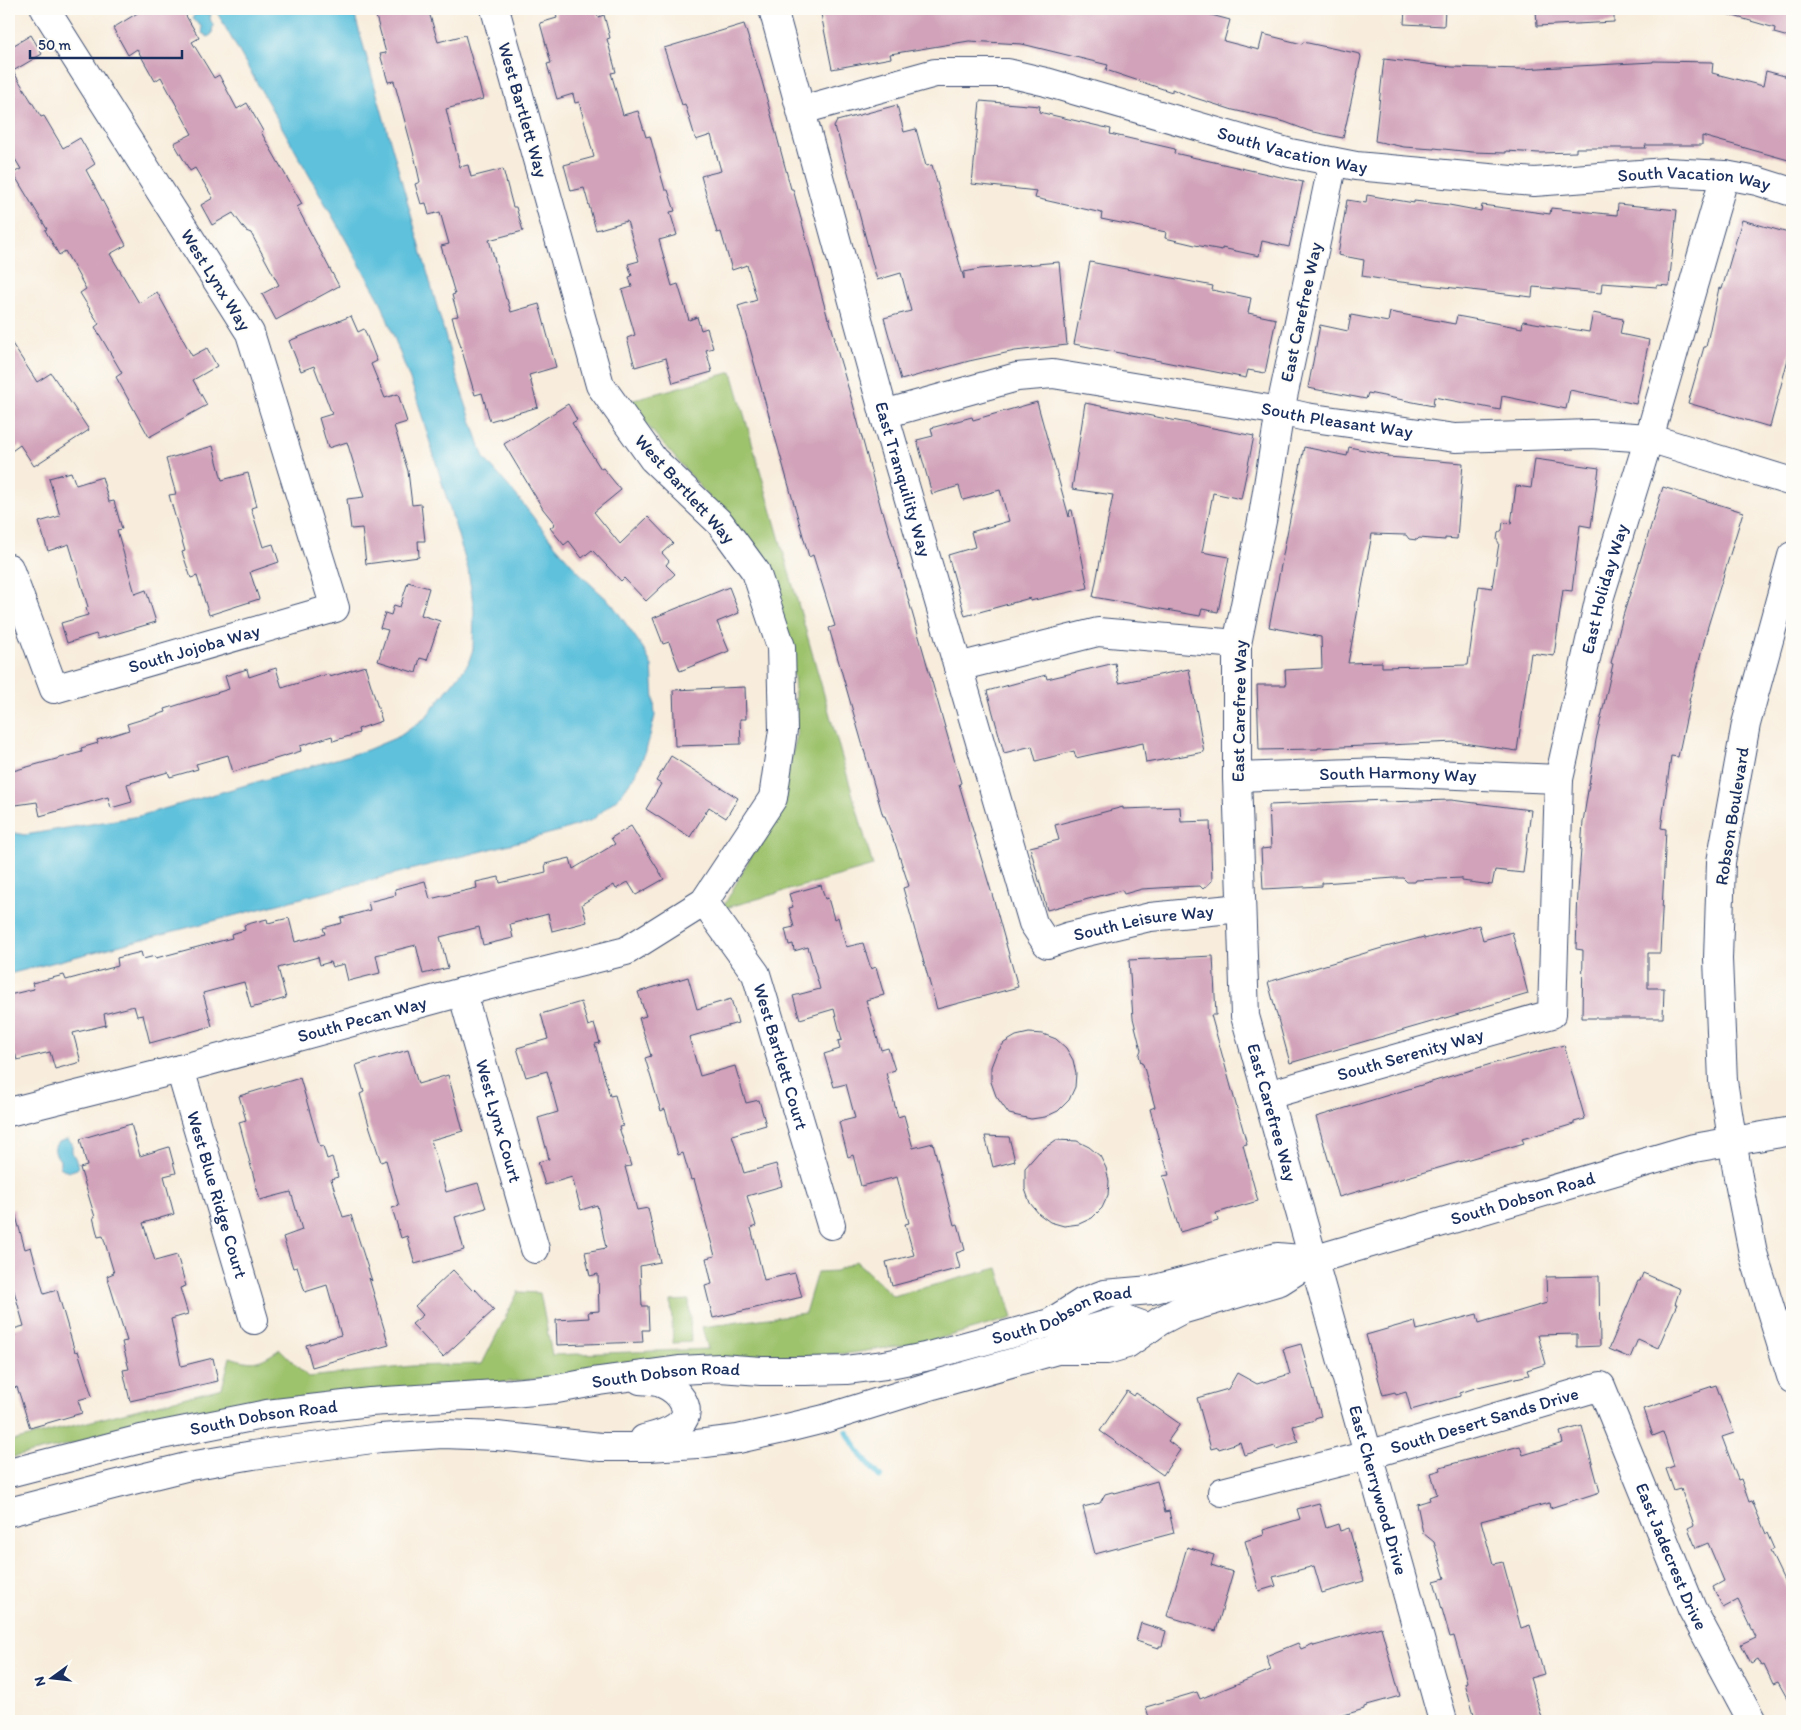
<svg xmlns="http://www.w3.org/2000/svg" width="1801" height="1730" font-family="Itim,sans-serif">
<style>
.green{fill:#9ec36d;stroke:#5c7966}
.water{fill:#5ec1dc;stroke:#3c789d}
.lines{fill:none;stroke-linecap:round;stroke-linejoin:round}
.stream{stroke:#5ec1dc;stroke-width:6}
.building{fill:#d1a2b9}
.minor-casing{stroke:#3c4c71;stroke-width:30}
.minor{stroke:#fff;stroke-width:28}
.labels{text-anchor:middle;stroke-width:4;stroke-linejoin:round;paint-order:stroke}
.street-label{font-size:18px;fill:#1b2f5e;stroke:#fdfcf7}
</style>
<rect width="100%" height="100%" fill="#fdfcf7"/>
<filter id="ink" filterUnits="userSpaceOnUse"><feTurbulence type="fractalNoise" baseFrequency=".02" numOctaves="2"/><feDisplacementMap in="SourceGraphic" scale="10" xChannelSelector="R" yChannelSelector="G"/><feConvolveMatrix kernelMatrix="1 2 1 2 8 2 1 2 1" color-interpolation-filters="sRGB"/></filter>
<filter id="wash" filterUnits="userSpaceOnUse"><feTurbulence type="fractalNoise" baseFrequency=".0096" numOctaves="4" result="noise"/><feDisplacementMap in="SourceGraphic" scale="20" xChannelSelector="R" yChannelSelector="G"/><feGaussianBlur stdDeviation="1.12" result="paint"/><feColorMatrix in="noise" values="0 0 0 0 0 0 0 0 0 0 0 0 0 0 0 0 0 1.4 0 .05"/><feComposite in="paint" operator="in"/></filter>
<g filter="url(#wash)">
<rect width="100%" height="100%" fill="#f8eddc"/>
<path class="green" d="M732 372 873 866 722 909 777 809 797 736 794 676 716 505 627 402Z
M856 1261 893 1296 998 1268 1013 1318 931 1341 853 1353 699 1362 211 1413 9 1458V1442L222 1388 230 1357C254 1365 259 1363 280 1349L308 1377 412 1366 482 1364 518 1292 540 1293 552 1355 708 1349 702 1327 805 1313 817 1272 836 1271Z
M689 1300 691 1342 673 1343 671 1301Z"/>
<path class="water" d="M215 9H353L458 381 484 458 516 495 555 545 583 577 612 604 643 648 652 666 655 716 646 751 635 775 620 796 592 820 560 831 9 974V832L25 835 139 816 367 750 400 736 425 718 468 664 473 649 474 610 468 569 416 396 381 302Z
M203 10 206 14H211L210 19 213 25 212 34 208 37 202 33 201 26 192 19 194 15 199 14Z
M68 1139 72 1143V1152L79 1166 77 1169 68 1172 60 1167V1160C55 1154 52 1149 58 1142Z"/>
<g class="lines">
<path class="stream" d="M847 1432 861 1455 880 1477"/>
</g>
<g id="blocks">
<path class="building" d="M144 9H182L199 38 192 42 214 78 219 75 237 109 247 103 263 131 261 132 302 204 297 207 339 286 276 320 262 294 279 285 251 233 246 231 233 213 212 225 201 205 213 198 195 168 190 171 174 143 192 134 161 77 155 81 137 49 128 55 113 28Z
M374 9H428L438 42 465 35 483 99 446 109 460 167 468 165 471 177 503 169 513 207H516L523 231 489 240 506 299H507L511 312 539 304 556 367 529 375 538 407 490 421 482 393 475 395 452 317 458 316 452 295 455 294 441 246 449 244 440 212 429 215 426 203 421 204 415 184 420 182 415 159 394 81 388 82 380 54 386 53Z
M555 9H596L598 17 604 15 610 38 607 39 616 72 611 73 623 115 638 111 646 137 650 136 665 190H668L675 211 670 212 677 235 659 240 672 286 678 284 689 320 697 317 701 330 707 328 713 348 706 350 712 372 673 383 666 358 635 367 627 338 635 335 622 290 632 287 629 277 632 276 628 264 639 261 627 221 596 230 584 188 571 191 564 165 594 157 579 102 575 103 573 94 557 99 547 64 551 63 540 23 557 18Z
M820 9H1189L1230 20 1224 41 1259 50 1263 34 1302 44 1303 42 1360 54 1361 57 1343 138 1309 131 1285 122 1233 110 1189 96 1172 89V92L1106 70 1108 65 1022 44 969 41 890 54 891 58 832 69Z
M1405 9H1445L1444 26 1404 24Z
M1536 9H1614V22L1537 26Z
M1723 9H1792V38L1774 33 1775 28 1723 13Z
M744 24 762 81 791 189H793L828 319 829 318 835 339 834 340 853 404 882 512 883 511 961 783 959 784 994 901 1018 987 937 1009 903 888 909 886 895 843 894 842 885 816H883L829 628 835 626 813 555 809 557 738 306 757 300 747 265 732 270 721 232 717 233 701 176 721 171 711 135 696 140 685 104 682 105 664 48Z
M31 35 42 54 13 71 41 117 44 116 63 148 80 138 95 164 86 170 126 245 110 254 139 303 157 292 192 356 207 348 217 366 193 380 207 405 149 437 116 377 122 373 95 327 99 324 80 293 86 289 65 251 59 255 45 230 47 229 13 173 21 169 9 149V48Z
M1384 59 1452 67 1521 69 1653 62V61L1713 62 1712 73 1763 86 1766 71 1792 78V161L1702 136V145H1645L1646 148H1576V152L1539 153 1506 151V153L1472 152 1434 148V149L1404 147 1375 141Z
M980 101 1040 106 1039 112 1111 129 1110 134 1175 149 1174 153 1303 182 1289 247 1262 241 1259 256 1222 248V250L1195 245 1165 238 1166 232 1101 219 1102 213 1035 198 1037 191 972 184Z
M897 105 904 132 916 129 926 166 932 165 964 279V272L980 269 1059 262 1067 345 1015 351 969 361 901 380 884 318 911 311 901 273 877 280 838 135 836 133 834 127 837 121Z
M1367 195 1414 203V201L1449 205 1481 211 1482 205 1550 214 1551 208 1617 215 1618 204 1677 210 1669 286 1657 285V287L1602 283 1601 293 1533 287 1532 297 1392 281 1362 276 1364 260 1338 255 1347 200 1366 203Z
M1742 220 1792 234V344L1770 427 1688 403 1704 347H1706L1719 288 1722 289Z
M1090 262 1213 286 1212 290 1251 298 1248 313 1276 319 1265 373 1248 370 1246 378 1074 344Z
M1390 312 1455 324 1457 316 1522 328 1523 321 1589 332 1593 313 1623 319 1620 334 1649 340 1636 404 1570 390 1566 409 1502 396 1500 410 1434 397 1433 406 1368 393 1366 399 1308 388 1320 325 1348 331 1351 315 1388 322Z
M351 316 358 332 364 329 377 361 371 364 385 398 398 394 407 422 394 426 408 471 412 505 421 504 425 541H418L419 557 366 564 362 528 351 529 347 499 364 497 347 442 328 448 319 418 332 414 314 366 301 371 289 341Z
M9 339 37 382 51 373 89 430 34 466 20 445 9 453Z
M1037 402 1069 517 1070 510H1072L1088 588 1030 601V598L965 616 948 555 975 547 971 532 1009 521 1000 490 963 500 959 486 932 494 917 440 933 436 931 428 972 417 973 420Z
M1085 403 1254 436 1241 499 1213 493 1202 552 1229 557 1218 612 1202 609 1200 616 1093 597 1113 495 1072 489Z
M568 404 577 420 572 423 601 469 603 468 621 490 594 512 620 544 648 517 673 543 662 553 669 561 666 565 675 574 646 601 624 578 621 581 592 550 582 558 569 541 564 545 550 528 555 524 543 509 504 444Z
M213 446 222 480 248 473 257 506 251 508 263 547 273 544 279 562 250 572 259 599 209 615 197 576 191 578 182 552 185 551 169 495 176 494 166 459Z
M1304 447 1347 456 1349 447 1389 455 1388 457 1463 463 1457 539 1445 538V540L1419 538 1417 540 1409 539 1406 535 1372 534 1348 663 1382 662V667L1468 665 1479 586 1492 588 1499 543 1497 540 1498 533 1502 530 1503 522 1511 524 1516 486 1531 488 1535 459 1599 468 1591 527 1580 525 1572 591 1563 590 1554 656 1531 653 1517 751 1456 742 1318 748V749L1259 750 1257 685H1286L1285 670 1322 668 1321 637 1269 627Z
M71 472 76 485 102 477 109 502 114 501 122 529 117 530 135 594 146 590 156 622 98 639 96 634 67 643 61 623 88 615 86 608 88 607 69 544 48 551 39 522 60 516 49 478Z
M1663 487 1743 512 1708 626 1689 701H1690L1678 757 1671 756 1661 828 1666 829 1660 953H1648V988H1664L1663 1018H1582L1583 950 1576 949 1578 891 1583 822 1596 740 1613 664 1611 663 1623 616Z
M408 582 429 588 421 615 440 621 427 660 420 658 416 673 378 661 388 630 380 628 385 613 391 615 394 605 400 607Z
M729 587 739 613 717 622 729 651 680 671 669 642 663 644 653 618Z
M1115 663 1119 683 1189 669 1204 752 1146 763 1143 743 1076 758 1074 751 1036 761 1032 746 1004 753 987 691 1046 675 1047 679Z
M365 666 382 721 358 729 359 733 333 741 332 736 300 746 301 751 233 772 228 755 196 764 198 769 170 777 168 772 127 784 132 802 111 808 108 797 40 816 37 802 9 806V772L82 752 81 748 98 743 97 740 129 730 127 724 166 712 165 709 229 689 225 676 247 669 249 677 276 668 282 688 328 674 330 677Z
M745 687 746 719H740L741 744 675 746 673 690Z
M671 756 738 798 726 818 709 807 690 837 646 809 661 784 656 781Z
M1385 800V802L1451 800 1531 810 1523 873 1495 870 1492 885 1462 881V878L1416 880 1415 882H1407L1403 878H1395L1322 883V886L1263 889 1261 849 1271 848 1269 805Z
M1123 807V809L1180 807 1181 822 1210 821 1212 881 1203 889 1200 886 1175 887 1142 889 1124 894 1122 890 1047 910 1030 847 1059 840 1055 825Z
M631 826 664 879 636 895 628 882 616 889 614 885 582 904 587 922 552 931 548 914 510 924 513 938 483 945 479 927 440 937 448 968 423 974 416 945 376 955 380 973 348 981 344 964 332 967 330 962 320 965 318 957 278 968 286 998 251 1008 244 982 203 993 212 1026 150 1043 143 1015 137 1016 134 1006 104 1014 106 1025 73 1033 81 1062 55 1069 50 1052 17 1060 15 1053 9 1055V995L34 989 32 983 64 975 66 980 118 966 117 958 141 952 143 959 155 956 156 958 232 938 231 934 245 930 244 925 267 919 268 923 289 918 295 942 325 934 323 928 342 923 341 918 370 910 368 902 396 895 395 889 425 881 430 899 477 888 476 882 499 877 500 883 546 872 545 864 570 858 573 869 615 844 611 838Z
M821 885 825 899 828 898 834 919 838 917 846 947 863 943 871 969 876 967 884 995 866 1000 881 1050 888 1048 895 1070 886 1073 898 1117 904 1115 913 1148 933 1143 954 1225 958 1224 965 1250 956 1253 960 1268 892 1286 886 1262 914 1255 905 1224 909 1223 897 1177 861 1186 853 1155 848 1157 839 1122 855 1118 846 1084 834 1087 824 1054 840 1049 838 1041 842 1040 834 1009 800 1019 793 996 820 989 808 947 794 951 793 944 789 945 785 929 794 927 789 908 793 907 789 894Z
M1479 925 1483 940 1512 932 1528 994 1290 1063 1268 982 1382 948 1424 937V939Z
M1213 956 1216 1015H1211L1247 1144 1243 1145 1258 1201 1216 1213 1218 1221 1180 1232 1163 1176 1169 1175 1150 1109 1155 1107 1143 1064 1141 1063 1139 1055 1141 1050 1133 1018 1129 960Z
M688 977 697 1009 731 999 738 1023 689 1037 700 1076 735 1066 746 1103 759 1100 766 1125 732 1135 744 1173 776 1164 782 1186 747 1196 756 1226 751 1228 764 1280 795 1273 802 1297 713 1318 705 1286 712 1284 706 1258 715 1256 694 1179 691 1180 683 1153 678 1155 665 1109 661 1111 645 1058 651 1056 639 1018 646 1016 638 992Z
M581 1002 588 1026 594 1024 600 1043 595 1044 610 1096 615 1095 623 1126 619 1127 631 1166 625 1167 637 1210 648 1208 660 1262 640 1266 642 1306H648L649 1330H642L643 1342 557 1345 556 1320 589 1318 588 1312 599 1311 598 1274 590 1276 585 1252 606 1248 597 1205 581 1210 572 1177 545 1185 538 1162 549 1159 538 1118 558 1112 547 1071 526 1077 517 1048 548 1039 541 1014Z
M1029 1033 1043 1034 1056 1039 1066 1048 1073 1060 1076 1073 1075 1087 1069 1100 1058 1111 1045 1117 1031 1119 1009 1114 996 1096 991 1082V1067L996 1054 1004 1043 1016 1036Z
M1564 1045 1585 1119 1574 1122V1124L1522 1139 1524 1143 1339 1197 1316 1117 1491 1064Z
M408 1050 418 1084 448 1075 455 1100 463 1131 431 1140 446 1192 478 1183 486 1208 455 1217 464 1250 415 1264 407 1236 401 1238 392 1208 399 1206 386 1160 381 1162 369 1125 360 1094 364 1092 356 1065Z
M300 1078 320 1147 323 1146 327 1159 332 1157 338 1177 331 1179 343 1217 351 1215 372 1281 369 1278 389 1345 312 1367 306 1345 341 1335 327 1285 305 1292 297 1267 293 1268 283 1237 302 1230 291 1192 260 1200 239 1122 246 1120 239 1096Z
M131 1124 140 1156 169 1147 176 1173 164 1176 174 1214 143 1223 155 1261 177 1255 186 1286 180 1288 188 1314 171 1319 181 1366 213 1358 218 1381 130 1401 123 1370 129 1369 122 1342 127 1341 107 1276 114 1273 103 1236 98 1237 93 1217H95L80 1168 87 1166 80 1139Z
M985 1136 1009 1137 1015 1161 993 1167Z
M1056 1140 1077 1141 1089 1147 1100 1156 1106 1168 1109 1181 1108 1195 1102 1208 1092 1218 1079 1224 1064 1226 1050 1222 1039 1214 1030 1203 1025 1189V1168L1039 1152Z
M14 1209 25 1249 31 1247 44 1294 57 1290 75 1352 78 1351 92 1396 78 1400 82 1413 30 1428 21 1399 17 1387 14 1388 9 1371V1338L15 1336 13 1329 24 1326 12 1284 9 1285V1210Z
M453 1270 473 1291 475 1289 494 1310 443 1357 412 1324 423 1315 415 1306Z
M1643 1273 1680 1289 1675 1304H1677L1658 1348 1638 1339 1630 1358 1609 1349 1638 1281H1640Z
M1599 1276 1600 1346 1577 1347V1334L1538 1335 1546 1364 1527 1370 1529 1375 1478 1387 1460 1393V1396L1411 1410 1406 1392 1396 1395 1395 1392 1383 1395 1366 1335 1415 1321 1417 1330 1477 1314 1479 1323 1547 1303 1546 1277Z
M1301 1344 1321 1416 1315 1418V1420L1293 1426 1298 1442 1276 1449 1275 1446 1244 1455 1240 1442 1219 1449 1218 1447 1211 1449 1197 1398 1228 1389 1237 1373 1257 1384 1290 1374 1283 1349Z
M1716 1385 1734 1433 1722 1437 1738 1480 1741 1479 1749 1502 1752 1501 1766 1534 1767 1533 1774 1549 1770 1551 1792 1597V1707L1778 1682 1773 1684 1764 1665 1762 1666 1758 1659 1751 1663 1741 1644 1756 1637 1738 1600 1723 1608 1713 1587 1724 1581 1708 1543 1696 1548 1688 1528 1694 1525 1681 1489 1674 1491 1666 1469 1674 1466 1663 1432 1653 1436 1644 1409Z
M1127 1391 1134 1396 1136 1393 1180 1424 1168 1441 1180 1450 1163 1475 1100 1431Z
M1582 1426 1600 1492 1550 1508 1549 1503 1481 1521 1493 1564 1503 1562 1521 1628 1530 1625 1544 1674 1530 1678 1543 1721H1476L1465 1683 1467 1682 1466 1678 1454 1636 1450 1637 1434 1581 1445 1578 1434 1542 1423 1533 1417 1504 1430 1500 1429 1497 1437 1494 1431 1473 1441 1470 1440 1467 1520 1446 1523 1455 1563 1443 1560 1432Z
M1157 1481 1165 1512 1169 1511 1174 1533 1095 1554 1083 1507 1100 1503 1105 1494 1112 1492 1115 1493Z
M1319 1503 1326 1528 1338 1524 1340 1531 1349 1528 1364 1581 1322 1593 1314 1566 1273 1577 1276 1586 1259 1591 1245 1541 1264 1535 1263 1530 1300 1519 1297 1509Z
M1187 1547 1214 1555 1211 1565 1233 1572 1216 1631 1167 1616Z
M1141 1623 1166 1631 1162 1646H1159V1648L1136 1641Z
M1381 1627 1400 1696 1367 1705V1706L1364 1707V1709L1324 1721H1150L1146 1707 1197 1692 1200 1699 1271 1670 1266 1656 1298 1643 1301 1649 1313 1644 1314 1646Z"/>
</g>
</g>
<g filter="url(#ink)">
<use href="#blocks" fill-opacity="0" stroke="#3c4c71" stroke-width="1"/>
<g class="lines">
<defs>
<g id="minor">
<path id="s1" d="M773 9 884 414 1033 923 1047 944 1070 936 1150 917 1241 908"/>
<path id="s2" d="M802 110 935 73H1008L1046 82 1290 153 1356 166 1534 182 1666 172 1725 175 1757 181 1792 192"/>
<path id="s3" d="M1333 162 1280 411 1263 516 1237 644V777L1245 1016 1443 1721"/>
<path id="s4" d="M884 414 1017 377 1053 374 1280 411 1306 417 1455 438 1591 434 1649 438 1792 482"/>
<path d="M1792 556 1746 724 1721 862 1718 959 1723 1081 1738 1177 1753 1253 1792 1379"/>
<path id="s5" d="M9 568 54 689 335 608 250 333 45 9"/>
<path d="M958 667 1098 632 1237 644"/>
<path id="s6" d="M1237 777 1383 772 1559 779"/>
<path id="s7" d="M704 902 756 974 831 1225"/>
<path id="s8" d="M462 992 535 1249"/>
<path id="s9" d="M180 1069 254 1320"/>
<path id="s10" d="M1268 1095 1552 1014 1559 779 1600 596 1649 438 1725 175"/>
<path id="s11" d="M9 1112 180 1069 462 992 626 951 704 902 773 798 783 730 781 647 756 572 720 523 653 459 600 385 495 9"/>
<path d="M1057 1350 1069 1336 1125 1319 1150 1328"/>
<path d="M640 1380C648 1381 657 1381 663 1384 679 1391 697 1412 677 1426 668 1433 655 1436 644 1439"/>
<path id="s12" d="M9 1473 141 1439 267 1414 370 1402 512 1393 557 1389 599 1381 679 1370 720 1368 761 1371H805L846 1370 885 1365 925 1357 1050 1323 1083 1302 1104 1294 1151 1290 1277 1257 1313 1260"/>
<path id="s13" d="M1222 1492 1368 1455 1601 1386 1692 1609 1752 1721"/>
<path id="s14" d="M9 1512 113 1485 190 1466 253 1455 380 1438 443 1434 497 1436 601 1447H649L697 1444 738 1439 783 1429 824 1419 933 1385 1057 1350H1107L1127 1344 1160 1321 1181 1310 1280 1281 1313 1260 1694 1148 1792 1131"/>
</g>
</defs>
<use href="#minor" class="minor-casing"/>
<use href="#minor" class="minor"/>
</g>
</g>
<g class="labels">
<g class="street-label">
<text transform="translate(523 110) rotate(74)" y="6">West Bartlett Way</text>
<text dy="6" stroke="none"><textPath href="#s2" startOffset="506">South Vacation Way</textPath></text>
<text dy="6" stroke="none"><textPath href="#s2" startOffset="911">South Vacation Way</textPath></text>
<text transform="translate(216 280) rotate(58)" y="6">West Lynx Way</text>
<text transform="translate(1301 312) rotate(-78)" y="6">East Carefree Way</text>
<text dy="6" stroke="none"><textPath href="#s4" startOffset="462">South Pleasant Way</textPath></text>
<text dy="6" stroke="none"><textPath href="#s1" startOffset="488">East Tranquility Way</textPath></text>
<text transform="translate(685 489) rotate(48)" y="6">West Bartlett Way</text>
<text dy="6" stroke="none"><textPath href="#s10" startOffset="726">East Holiday Way</textPath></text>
<text dy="6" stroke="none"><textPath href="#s5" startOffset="275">South Jojoba Way</textPath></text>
<text transform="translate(1239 711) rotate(-89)" y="6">East Carefree Way</text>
<text dy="6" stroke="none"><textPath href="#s6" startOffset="161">South Harmony Way</textPath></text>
<text transform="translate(1732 816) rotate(-81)" y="6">Robson Boulevard</text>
<text dy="6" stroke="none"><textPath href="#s1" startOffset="1075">South Leisure Way</textPath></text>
<text dy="6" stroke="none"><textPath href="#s11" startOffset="365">South Pecan Way</textPath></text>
<text dy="6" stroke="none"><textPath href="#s10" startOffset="148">South Serenity Way</textPath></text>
<text dy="6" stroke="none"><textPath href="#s7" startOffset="175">West Bartlett Court</textPath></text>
<text dy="6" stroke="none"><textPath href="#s3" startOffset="964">East Carefree Way</textPath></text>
<text dy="6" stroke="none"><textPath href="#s8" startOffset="134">West Lynx Court</textPath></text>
<text dy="6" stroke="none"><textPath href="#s9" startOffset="131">West Blue Ridge Court</textPath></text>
<text dy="6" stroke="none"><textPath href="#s14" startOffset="1565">South Dobson Road</textPath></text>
<text dy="6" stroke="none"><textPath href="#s12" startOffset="1071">South Dobson Road</textPath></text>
<text dy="6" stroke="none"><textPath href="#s12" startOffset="666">South Dobson Road</textPath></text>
<text dy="6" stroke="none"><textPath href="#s12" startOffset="261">South Dobson Road</textPath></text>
<text dy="6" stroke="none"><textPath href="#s13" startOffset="272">South Desert Sands Drive</textPath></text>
<text dy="6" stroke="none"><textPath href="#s3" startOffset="1356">East Cherrywood Drive</textPath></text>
<text dy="6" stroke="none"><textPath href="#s13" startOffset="578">East Jadecrest Drive</textPath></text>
</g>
</g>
<rect width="1801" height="1730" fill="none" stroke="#fdfcf7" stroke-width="30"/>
<g transform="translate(52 1678) rotate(255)" stroke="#fdfcf7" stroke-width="4" paint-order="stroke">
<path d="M0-4L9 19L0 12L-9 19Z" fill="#1b2f5e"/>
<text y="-8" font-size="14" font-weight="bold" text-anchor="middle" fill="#1b2f5e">N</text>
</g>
<path d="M30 50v8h152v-8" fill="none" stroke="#1b2f5e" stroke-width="2.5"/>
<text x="38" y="50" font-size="15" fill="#1b2f5e" stroke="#fdfcf7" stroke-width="4" paint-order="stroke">50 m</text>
</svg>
